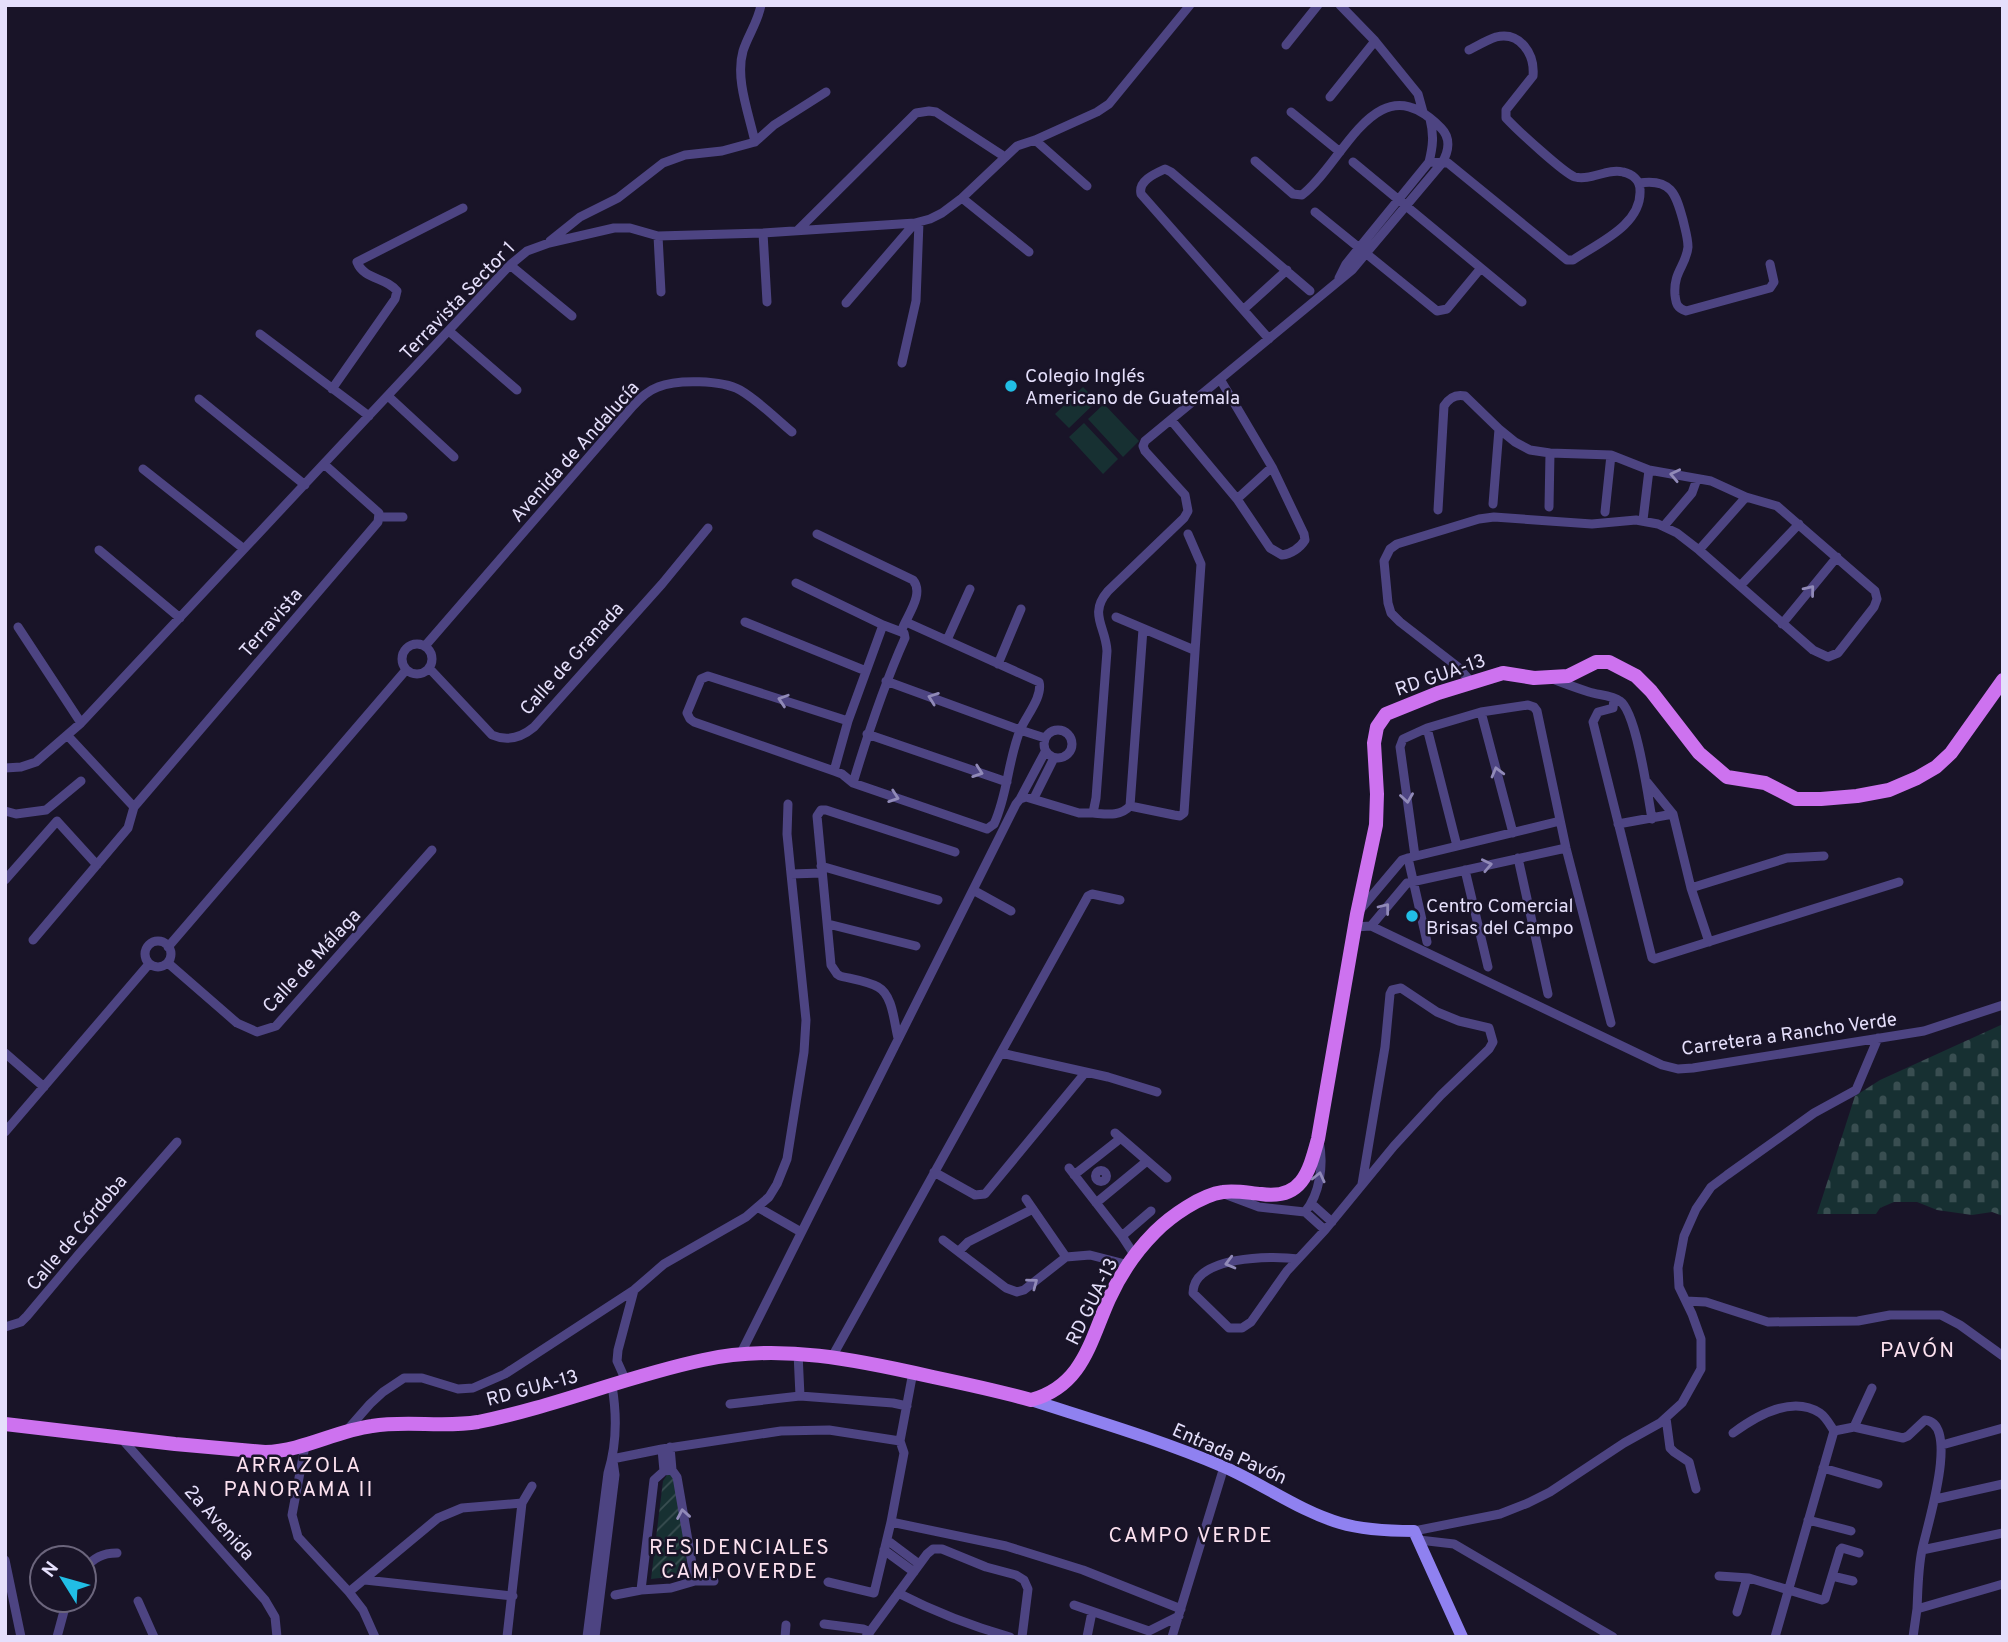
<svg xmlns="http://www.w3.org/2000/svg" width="2008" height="1642" font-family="Overpass,sans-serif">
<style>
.cemetery{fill:url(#cemetery-stones)}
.garden{fill:url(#garden-furrows)}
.pitch{fill:#173032}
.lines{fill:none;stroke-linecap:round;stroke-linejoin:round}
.street{stroke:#4d4482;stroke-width:9}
.secondary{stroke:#8f81f0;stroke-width:12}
.primary{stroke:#cd72ef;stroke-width:14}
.oneway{stroke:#918ab8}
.poi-dot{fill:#21bee5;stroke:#191428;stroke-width:2.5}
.labels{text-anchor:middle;stroke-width:5;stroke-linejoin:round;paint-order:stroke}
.street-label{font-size:19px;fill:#e5dffb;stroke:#191428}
.poi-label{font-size:19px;fill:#e5dffb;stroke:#191428;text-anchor:start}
.neighbourhood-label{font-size:21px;letter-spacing:2px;fill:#fce1ef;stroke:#191428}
</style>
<defs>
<pattern id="cemetery-stones" width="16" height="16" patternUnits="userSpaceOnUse" patternTransform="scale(1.75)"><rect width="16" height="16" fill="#173032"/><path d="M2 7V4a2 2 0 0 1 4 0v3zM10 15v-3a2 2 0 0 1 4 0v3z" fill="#394e51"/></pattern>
<pattern id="garden-furrows" width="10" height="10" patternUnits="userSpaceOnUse" patternTransform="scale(1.75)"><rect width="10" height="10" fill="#173032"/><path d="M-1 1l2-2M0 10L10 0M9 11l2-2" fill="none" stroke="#394e51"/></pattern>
</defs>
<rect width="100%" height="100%" fill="#191428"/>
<path class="cemetery" d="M2003 1024V1216L1992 1212 1972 1215 1937 1210 1917 1202H1894L1880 1208 1876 1214H1817L1855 1096 1880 1080Z"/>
<path class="garden" d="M667 1475H672L677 1480 688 1575 651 1579 663 1481Z"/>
<path class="pitch" d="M1083 387 1097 401 1069 428 1055 414Z
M1104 404 1139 441 1123 457 1088 419Z
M1084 423 1118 459 1103 474 1069 437Z"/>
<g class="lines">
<path class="street" d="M1340 5 1375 41 1418 94 1423 112
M1286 45 1318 5
M1330 97 1375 41
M1291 112 1340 152
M1035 140 1087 186
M755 142C749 114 735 79 743 51 748 35 758 22 761 5
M1353 162 1522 302
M1429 162 1448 163 1567 260H1573C1598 243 1642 225 1640 190 1640 180 1632 174 1623 172 1607 168 1591 181 1575 177 1565 174 1516 129 1506 118V110L1533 76C1535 54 1520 31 1496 37 1487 40 1477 46 1469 50
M1639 183C1671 178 1676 194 1683 220 1685 229 1688 238 1688 247 1686 266 1673 272 1675 295 1676 304 1677 308 1686 311L1770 288 1774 282 1770 264
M962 198 1029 252
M1315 212 1437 311 1447 309 1481 268
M798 230 916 113 929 111 936 112 1005 157
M763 233 767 302
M658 236 661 292
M550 241 580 217 618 198 663 163 685 155 722 151 755 142 774 125 826 92
M510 265 572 316
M1339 278 1346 264 1429 162C1433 146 1434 135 1430 119
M846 303 915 223
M1244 309 1287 270
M449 331 517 390
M260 334 369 416
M1269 339 1141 194C1138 181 1154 174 1165 169L1171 172 1310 291
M902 363 916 301 919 222
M332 389 395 299 397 291C386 277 364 280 357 262L463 208
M388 396 454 457
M199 399 305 485
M1171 420 1237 499 1270 548 1282 555C1291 554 1300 548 1305 540L1304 534 1272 467 1220 379
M143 469 244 549
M1237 499 1272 467
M1493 504 1499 429
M1549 507 1550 453
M1438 510 1444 406C1449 398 1456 394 1465 396L1499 429 1515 442 1530 450 1550 453 1611 455 1649 470 1711 481 1746 497 1777 506 1875 591 1877 599 1874 607 1838 653 1828 657 1813 650 1699 550 1677 533 1658 524 1636 520 1592 524 1494 517 1479 519 1397 544 1390 549 1384 561 1388 603 1391 613 1400 622 1458 667 1472 683
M1605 512 1611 455
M379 517H403
M1643 520 1649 470
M1664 526 1692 493 1697 479
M817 534 913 580C924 593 909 613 903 627
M99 550 180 618
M1699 550 1746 497
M796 583 883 625
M1740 586 1799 524
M1116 617 1194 650
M745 622 866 671
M1782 624 1837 557
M18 627 81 723
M947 640 970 589
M402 659a15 15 0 1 1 30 0a15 15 0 1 1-30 0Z
M425 646 632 407C640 399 647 391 658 387 677 379 722 380 740 390 759 401 775 418 792 432
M998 664 1021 609
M429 668 492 735C508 742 522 737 534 727L662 584 708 528
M1553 679C1565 684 1577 688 1589 692 1598 695 1612 695 1620 701 1637 713 1648 797 1652 819
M886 681 1020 730 1045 738
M1614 699 1613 708 1598 712 1593 722 1652 958 1654 959 1899 882
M1481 712 1513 833
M848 721 708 676 701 679 687 713 690 719 694 722 834 771 842 774 853 783 987 829 994 824C1008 794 1008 758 1021 728 1027 715 1043 696 1039 682L906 622
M1427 728 1457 846
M1044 744a14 14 0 1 1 28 0a14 14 0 1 1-28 0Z
M867 734 1007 782
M68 736 134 807
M5 768 21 767 36 762 81 723 510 265 527 251 549 243 614 228H630L658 236 763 233 915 223 930 219 942 213 962 198 1017 146 1035 140 1097 112 1109 104 1190 5
M834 771 848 721 883 625 904 633 905 638C884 685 868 733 853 783
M1647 782 1673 814 1691 888 1709 942
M1034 798 1054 758
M1020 799 1045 752
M1130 806 1174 815 1180 816 1184 813 1201 564 1188 534
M5 811 16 814 46 810 81 781
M1093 813C1106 814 1120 817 1130 806L1143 629
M1618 824 1673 814
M1415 856 1400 747 1403 739 1427 728 1481 712 1528 705 1534 707 1537 711 1566 848 1611 1023
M1408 858 1427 942
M1518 858 1548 994
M821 866 938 900
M1465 870 1488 967
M791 874 822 873
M5 880 57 821 97 865
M1691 888 1787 858 1824 856
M973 890 1011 911
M1359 911 1402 860 1408 858 1560 821
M828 924 916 946
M1371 926 1407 883 1566 848
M1355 927 1371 926 1662 1065 1678 1069 1693 1068 1924 1031 2003 1005
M33 940 128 828 134 807 378 522 379 513 324 464
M145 954a13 13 0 1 1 26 0a13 13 0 1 1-26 0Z
M168 947 406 670
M168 963 237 1023 257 1032 276 1026 432 850
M898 1038C894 1023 893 995 878 987 867 981 852 979 840 976L837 974 831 965 817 816 821 810H826L955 852
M5 1053 44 1087
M1001 1053 1108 1077 1157 1092
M5 1132 149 964
M1115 1133 1167 1178
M1069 1168 1122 1236 1135 1256
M1095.5 1176a5.5 5.5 0 1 1 11 0a5.5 5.5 0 1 1-11 0Z
M934 1172 975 1195 985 1194 1085 1073
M1074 1175 1121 1138
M1227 1195 1259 1207 1305 1212 1325 1230
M1026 1199 1066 1257
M1096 1203 1147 1161
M1312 1204 1332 1222
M759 1208 801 1232
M1305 1212C1320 1194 1324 1164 1319 1141
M1122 1236 1151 1211
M943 1240 1006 1288 1017 1292 1024 1290 1066 1257 1090 1255 1129 1265
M959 1251 968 1242 1033 1209
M1298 1259C1272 1255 1193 1256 1193 1293L1229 1328H1242L1251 1322 1287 1271 1325 1230 1394 1146 1441 1095 1489 1049 1493 1042 1489 1028 1459 1021 1437 1012 1401 988 1392 990 1390 994 1385 1047 1362 1184
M1686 1301 1706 1302 1768 1322 1858 1321 1890 1315H1941L1960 1325 2003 1356
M5 1327 21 1322 27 1316 79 1254 177 1142
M798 1353 800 1396
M740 1355 1016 804 1020 799 1026 797 1079 813H1093L1096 798 1107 651C1106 627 1088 614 1108 591L1184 518 1188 511 1185 495 1145 451 1143 446 1145 441 1352 270 1442 163C1449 151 1451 138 1441 128 1376 61 1345 162 1302 195L1293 194 1255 161
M832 1357 1088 896 1092 894 1120 900
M626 1381 617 1361 618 1350 634 1290
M730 1404 800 1396 893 1403 907 1406
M1666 1418 1670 1448 1674 1452 1689 1462 1696 1489
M1854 1427 1872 1388
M348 1429 370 1404 383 1392 404 1378H422L458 1389 473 1388 505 1374 634 1290 664 1264 746 1217 769 1197 777 1184 787 1159 804 1052 806 1020 791 874 787 834 788 804
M1834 1431 1854 1427 1903 1438 1908 1436 1925 1420C1961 1423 1926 1529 1922 1550 1918 1569 1918 1589 1917 1609
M1733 1433C1756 1416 1792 1395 1820 1413 1826 1417 1830 1425 1834 1431
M121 1438 265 1600 275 1617 277 1637
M1942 1445 2003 1428
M305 1446 292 1515 298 1537 349 1592 363 1610 375 1637
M670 1447 672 1470
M662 1449 664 1471
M612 1459 662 1449 781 1431 829 1430 900 1441
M1823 1468 1878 1484
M1936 1499 2003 1484
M1808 1520 1851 1531
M891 1522 1006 1546 1083 1570 1181 1609
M1414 1531 1500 1514 1528 1503 1550 1492 1624 1443 1660 1423 1682 1403 1701 1369V1339L1692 1314 1679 1287 1678 1268 1684 1236 1696 1209 1711 1187 1727 1175 1814 1113 1856 1090 1878 1038
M887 1540 919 1564
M1419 1540 1454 1544 1613 1637
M884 1550 914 1572
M1922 1550 2003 1533
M5 1560 21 1637
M84 1569C94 1558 102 1553 117 1553
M1719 1576 1749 1578 1822 1600 1825 1599 1840 1550 1842 1548 1859 1553
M1832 1576 1853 1581
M365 1580 513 1596
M828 1582 874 1593 891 1522 904 1453 900 1441 913 1372
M641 1590 654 1480 664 1471 672 1470 677 1477 695 1581
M349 1592 438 1518 462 1508 522 1503
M898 1593C935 1612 971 1626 1010 1637
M615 1595 641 1590 671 1588 695 1581H714
M138 1601 154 1637
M1074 1605 1149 1631 1179 1616
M1737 1612 1747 1578
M824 1624 863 1629 870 1632
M57 1637 67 1600
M507 1637 522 1503 532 1486
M587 1637 608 1473C617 1444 617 1415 612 1386
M595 1637 615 1475 613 1461
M785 1637 786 1625
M866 1637 927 1554 933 1549H942L986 1567 1016 1575 1024 1580 1028 1589 1022 1637
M1087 1637 1092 1612
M1172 1637 1224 1467
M1775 1637 1834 1431
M1913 1637 1917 1609 2003 1584"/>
<path class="secondary" d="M1031 1400C1096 1421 1161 1440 1224 1467 1263 1484 1299 1511 1340 1523 1363 1530 1390 1531 1414 1531L1462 1637"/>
<path class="primary" d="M5 1424 175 1444 265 1452C303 1451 335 1431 372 1426 407 1420 443 1428 478 1422 554 1407 627 1376 703 1360 780 1343 858 1360 933 1377 966 1384 999 1391 1031 1400 1083 1386 1090 1341 1109 1299 1120 1275 1136 1251 1155 1232 1171 1216 1201 1195 1223 1192 1235 1190 1249 1193 1261 1194 1302 1200 1309 1172 1318 1139L1357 914 1376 825 1377 794 1374 743 1377 727 1386 714 1438 693 1503 673 1534 678 1568 676 1596 662H1609L1636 676 1651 691 1699 753 1727 777 1765 783 1796 799H1821L1857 796 1889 790 1917 778 1936 767 1951 753 2003 680"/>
</g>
<defs><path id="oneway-chevron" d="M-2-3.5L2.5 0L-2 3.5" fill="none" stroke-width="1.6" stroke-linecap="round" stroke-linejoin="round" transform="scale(1.75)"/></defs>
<g class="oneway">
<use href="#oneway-chevron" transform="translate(1675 475) rotate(-168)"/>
<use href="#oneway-chevron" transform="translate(1810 590) rotate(-51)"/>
<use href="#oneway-chevron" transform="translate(933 698) rotate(-160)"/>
<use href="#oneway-chevron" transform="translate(783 700) rotate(-162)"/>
<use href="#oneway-chevron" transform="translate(978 772) rotate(19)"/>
<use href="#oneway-chevron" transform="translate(1497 772) rotate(-105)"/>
<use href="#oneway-chevron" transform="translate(894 797) rotate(19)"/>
<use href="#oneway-chevron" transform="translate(1407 798) rotate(82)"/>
<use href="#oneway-chevron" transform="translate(1487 865) rotate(-12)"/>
<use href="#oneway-chevron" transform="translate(1385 908) rotate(-52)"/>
<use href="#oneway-chevron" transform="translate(1319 1177) rotate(-77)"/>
<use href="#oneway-chevron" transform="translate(1230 1263) rotate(165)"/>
<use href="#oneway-chevron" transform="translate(1033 1283) rotate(-37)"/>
<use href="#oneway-chevron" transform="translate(683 1514) rotate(-100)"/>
</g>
<g class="poi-dot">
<circle cx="1011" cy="386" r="7"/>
<circle cx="1412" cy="916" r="7"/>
</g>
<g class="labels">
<g class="street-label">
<text transform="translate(457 300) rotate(-46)" y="7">Terravista Sector 1</text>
<text transform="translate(574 451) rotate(-48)" y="7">Avenida de Andalucía</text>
<text transform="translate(270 622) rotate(-49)" y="7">Terravista</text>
<text transform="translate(571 658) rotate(-48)" y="7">Calle de Granada</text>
<text transform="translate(1440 674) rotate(-19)" y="7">RD GUA-13</text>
<text transform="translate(311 960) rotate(-47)" y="7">Calle de Málaga</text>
<text transform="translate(1789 1033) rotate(-8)" y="7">Carretera a Rancho Verde</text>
<text transform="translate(76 1232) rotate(-50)" y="7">Calle de Córdoba</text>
<text transform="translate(1091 1301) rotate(-64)" y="7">RD GUA-13</text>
<text transform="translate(532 1387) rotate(-15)" y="7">RD GUA-13</text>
<text transform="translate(1230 1453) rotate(24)" y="7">Entrada Pavón</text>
<text transform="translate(220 1522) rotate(48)" y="7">2a Avenida</text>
</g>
<g class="poi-label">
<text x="1025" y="382">Colegio Inglés<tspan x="1025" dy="22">Americano de Guatemala</tspan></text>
<text x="1426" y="912">Centro Comercial<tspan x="1426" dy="22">Brisas del Campo</tspan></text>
</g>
<g class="neighbourhood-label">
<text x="1918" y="1357">PAVÓN</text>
<text x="299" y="1472">ARRAZOLA<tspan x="299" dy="24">PANORAMA II</tspan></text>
<text x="1191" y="1542">CAMPO VERDE</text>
<text x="740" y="1554">RESIDENCIALES<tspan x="740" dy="24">CAMPOVERDE</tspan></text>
</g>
</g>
<rect width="2008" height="1642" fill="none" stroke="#e5dffb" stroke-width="14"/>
<g transform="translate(63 1579) rotate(307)"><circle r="33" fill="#191428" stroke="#6b657c" stroke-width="2"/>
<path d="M0-5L12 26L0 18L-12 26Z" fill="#21bee5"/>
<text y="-10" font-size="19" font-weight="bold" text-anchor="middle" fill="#e5dffb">N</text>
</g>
</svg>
